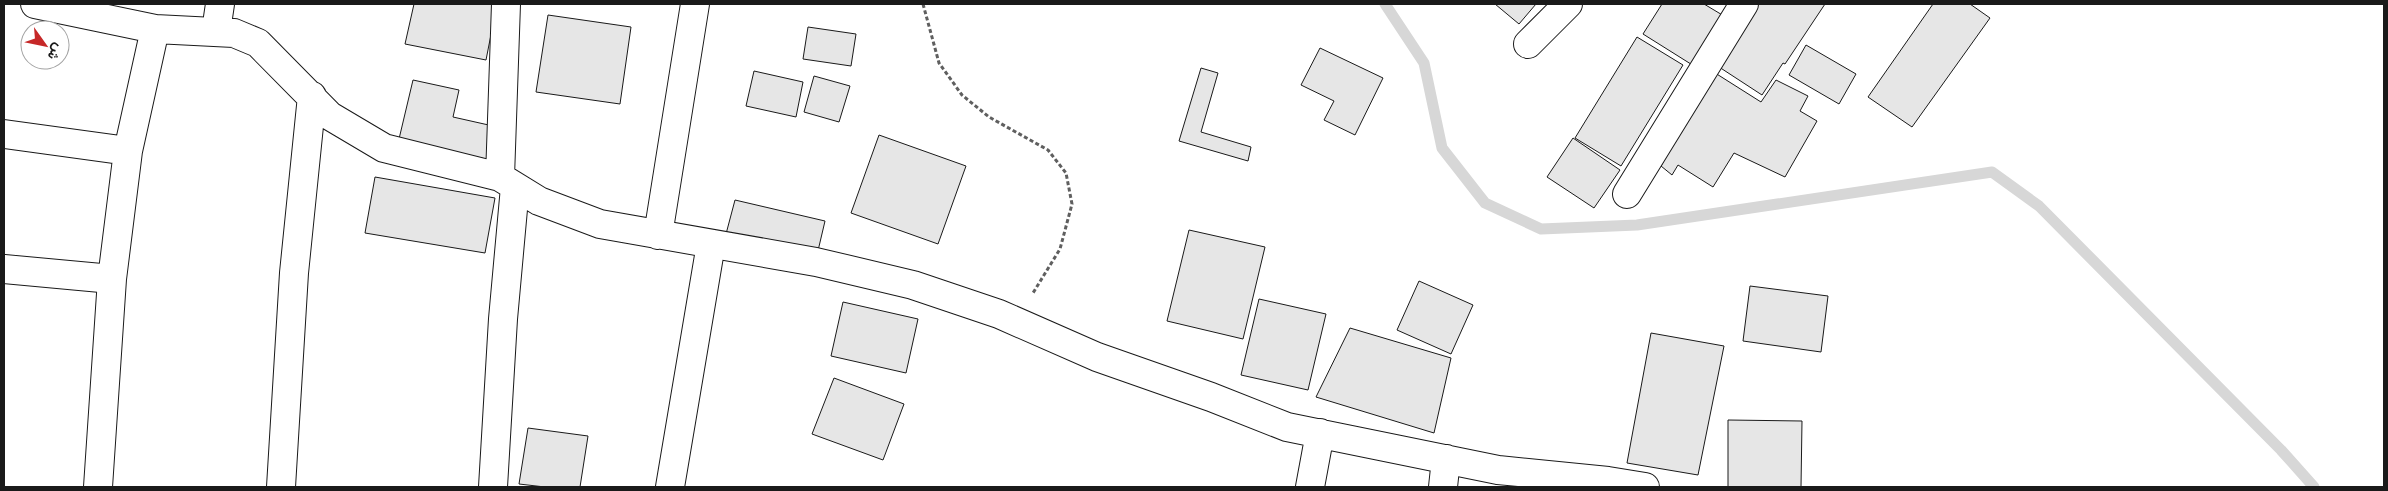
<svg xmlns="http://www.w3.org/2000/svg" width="2388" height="491" font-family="'PT Serif',Vazirmatn,serif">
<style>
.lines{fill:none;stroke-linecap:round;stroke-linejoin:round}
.stream{stroke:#d7d7d7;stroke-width:11}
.building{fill:#e6e6e6;stroke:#1a1a1a}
.minor-casing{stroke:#1a1a1a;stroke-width:30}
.path{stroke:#5f5f5f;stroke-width:3;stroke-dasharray:4 2.5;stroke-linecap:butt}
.minor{stroke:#fff;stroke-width:28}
</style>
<rect width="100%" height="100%" fill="#fff"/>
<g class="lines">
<path class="stream" d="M1385 4 1424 63 1442 148 1485 203 1541 229 1637 225 1992 172 2039 206 2281 450 2314 487"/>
</g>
<path class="building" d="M414 4H497L486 60 405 44Z
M1495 4H1536L1519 24Z
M1662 4H1704L1724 16 1694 66 1643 34Z
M1757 4H1825L1785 64 1783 63 1762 95 1716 65Z
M1933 4H1970L1990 18 1912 127 1868 97Z
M548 15 631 27 620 104 536 92Z
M808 27 856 34 851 66 803 59Z
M1637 37 1683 65 1621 166 1575 138Z
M1806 45 1856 74 1839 104 1789 75Z
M1320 48 1383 78 1355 135 1324 120 1334 101 1301 85Z
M1201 68 1218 73 1201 132 1251 147 1248 161 1179 141Z
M754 71 803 82 796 117 746 106Z
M1712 71 1761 102 1776 80 1808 96 1800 111 1817 121 1785 177 1734 153 1713 187 1678 165 1672 175 1661 166Z
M814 76 850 86 839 122 804 112Z
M413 80 459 90 453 117 502 128 494 161 399 139Z
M879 135 966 166 938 244 851 213Z
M1573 138 1620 170 1594 208 1547 177Z
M375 177 495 198 485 253 365 233Z
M735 200 825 221 817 255 726 234Z
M1189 230 1265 247 1243 339 1167 321Z
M1419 281 1473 305 1451 354 1397 330Z
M1750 286 1828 296 1821 352 1743 341Z
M1259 299 1326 314 1308 390 1241 375Z
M843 302 918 319 906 373 831 356Z
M1350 328 1451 358 1434 433 1316 397Z
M1651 333 1724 346 1698 475 1627 463Z
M834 378 904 404 883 460 812 434Z
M1728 420 1802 421 1801 487H1728Z
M528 428 588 436 580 487H545L519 484Z"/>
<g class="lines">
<defs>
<path id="minor" d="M35 4 155 29 234 33 258 43 330 116 384 148 500 177 539 201 600 224 816 262 913 285 999 314 1097 357 1211 397 1287 427 1498 470 1608 481 1645 487
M216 31 220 4
M1528 44 1568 4
M4 134 128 151
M500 177 506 4
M1627 194 1744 4
M658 235 695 4
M4 269 112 279
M98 487 112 279 128 151 155 29
M281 487 294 273 312 96
M493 487 503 319 515 187
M670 487 711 244
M1310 487 1320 433
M1443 487 1446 459"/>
</defs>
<use href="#minor" class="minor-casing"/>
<path class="path" d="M923 4 939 63 962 95 989 117 1048 150 1066 173 1072 204 1060 249 1033 293"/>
<use href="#minor" class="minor"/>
</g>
<rect width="2388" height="491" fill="none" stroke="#1a1a1a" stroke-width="10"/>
<g transform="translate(45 45) rotate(123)"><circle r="24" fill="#ffffff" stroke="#a3a3a3"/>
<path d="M0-4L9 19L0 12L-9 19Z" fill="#c62828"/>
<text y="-8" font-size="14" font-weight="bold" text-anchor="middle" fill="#1a1a1a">ش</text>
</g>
</svg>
